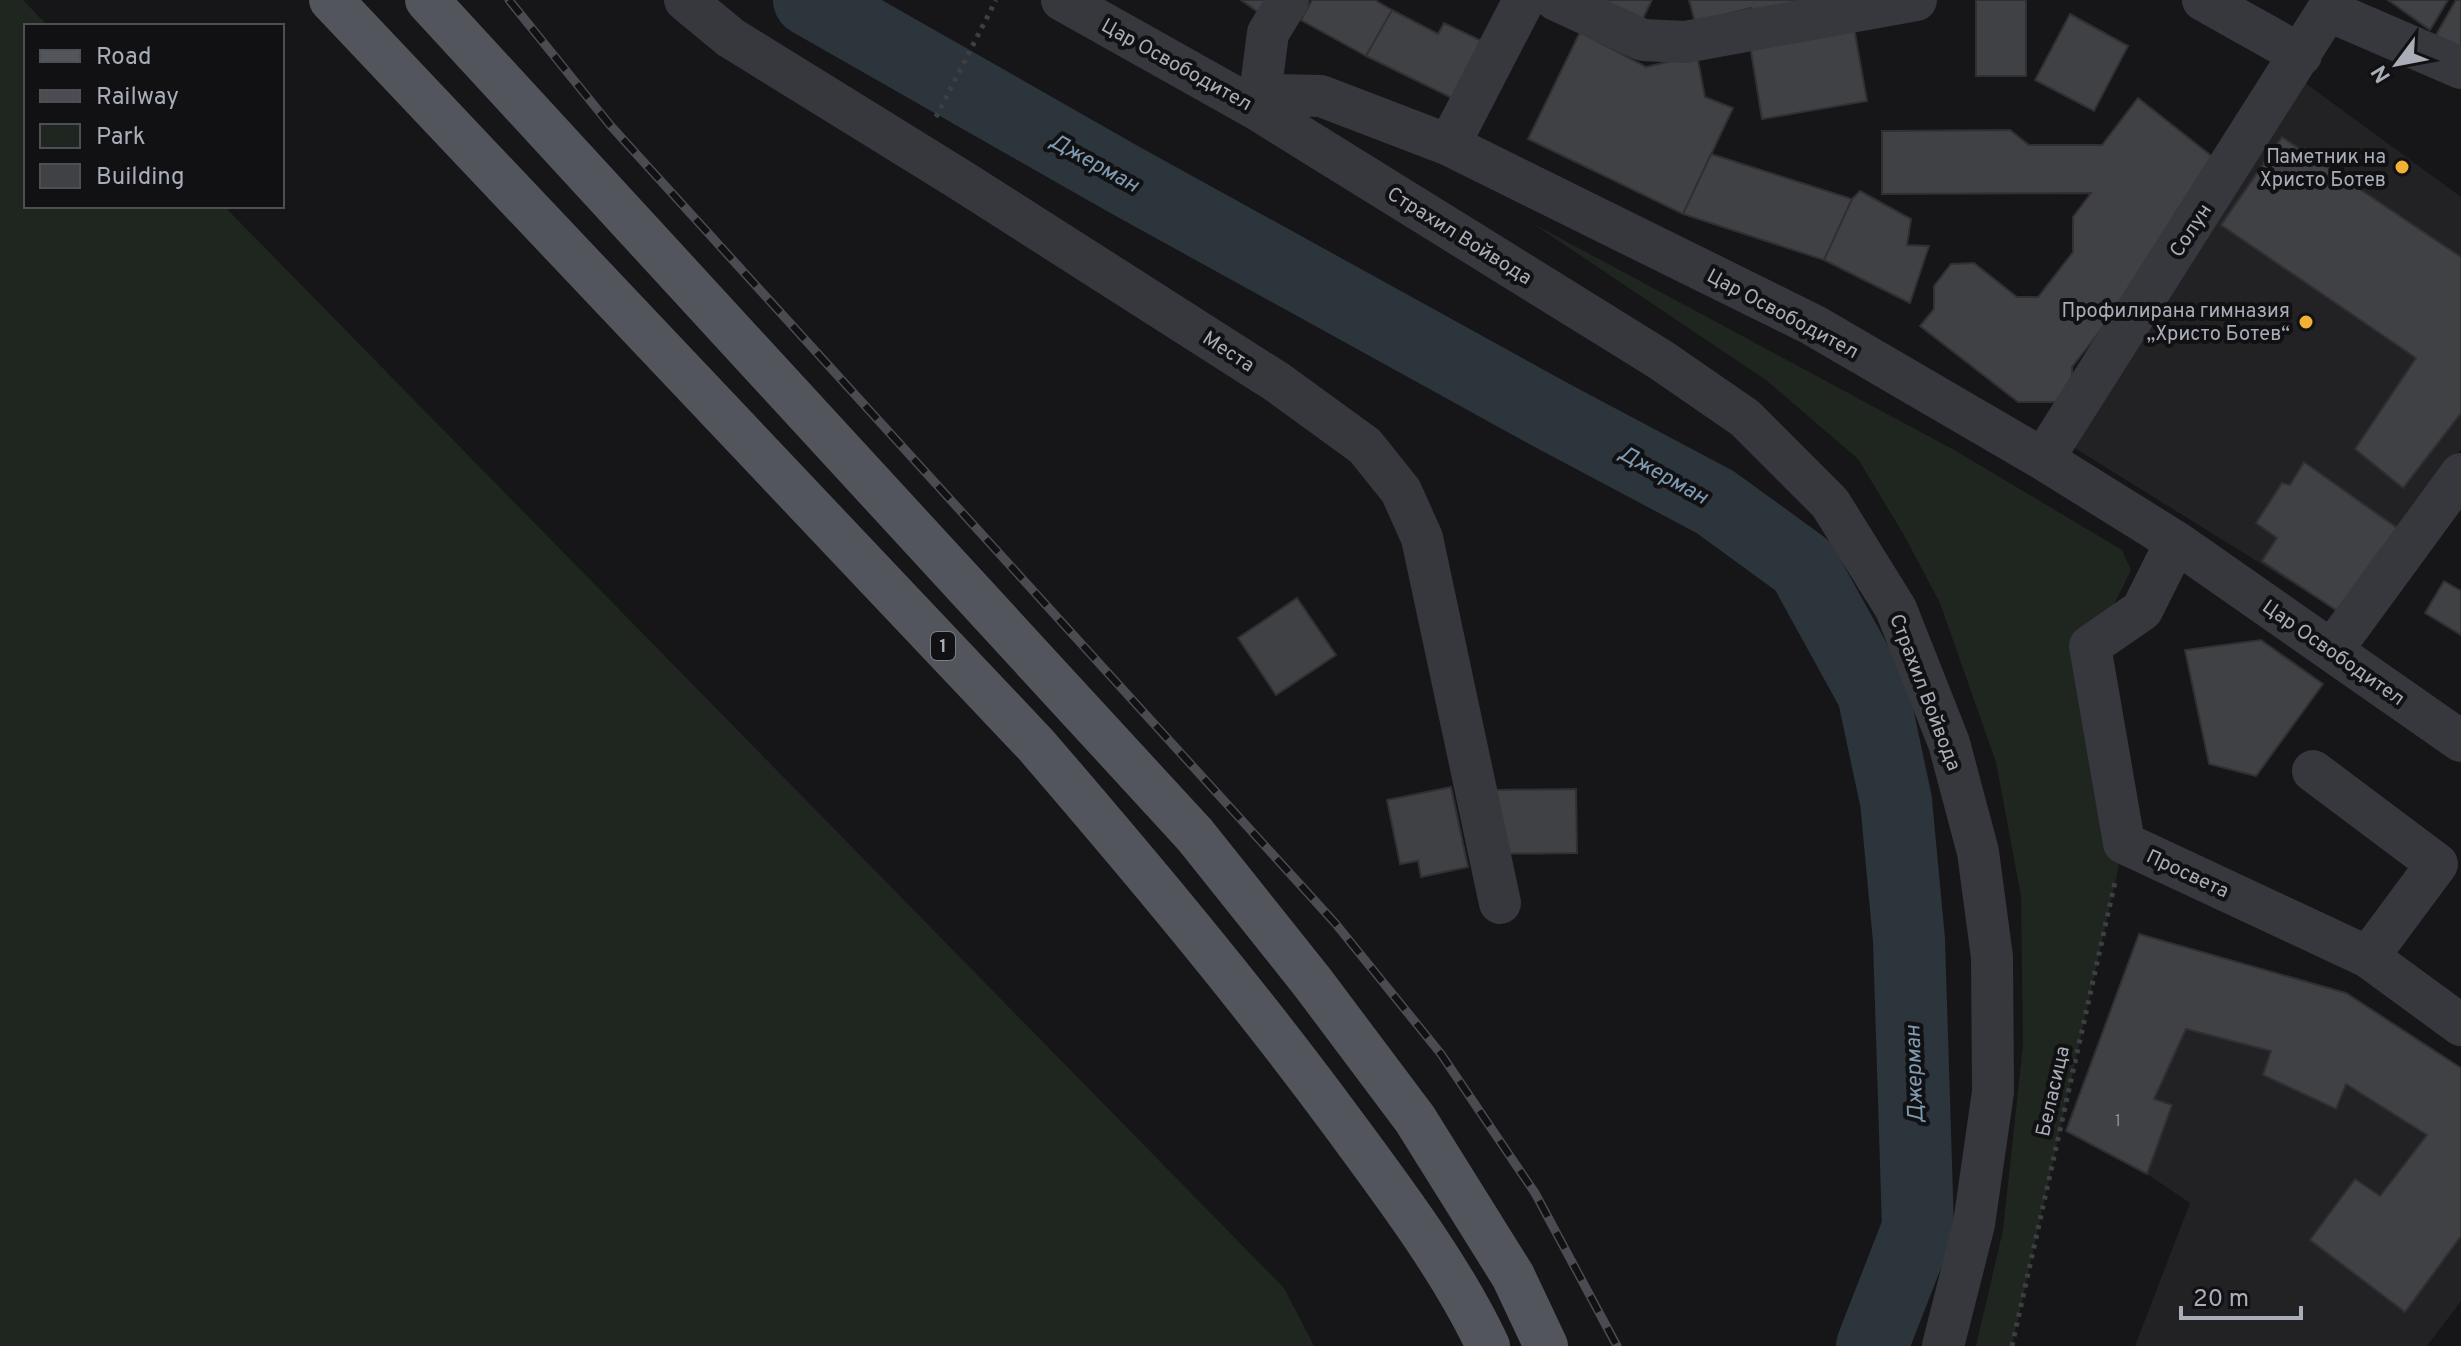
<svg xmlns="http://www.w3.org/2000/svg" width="2461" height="1346" font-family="Overpass,sans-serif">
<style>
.built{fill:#222225}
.green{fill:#1e261f}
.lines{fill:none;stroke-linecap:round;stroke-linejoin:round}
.river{stroke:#2c353c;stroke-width:72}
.building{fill:#404145;stroke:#303034;stroke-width:2}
.path{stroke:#3d3f44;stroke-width:5;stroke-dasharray:4 6;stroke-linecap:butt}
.minor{stroke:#37383d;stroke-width:42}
.major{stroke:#53555c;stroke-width:44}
.rail-casing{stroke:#4a4c52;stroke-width:9}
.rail{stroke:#111113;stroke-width:6;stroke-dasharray:18;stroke-linecap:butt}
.poi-dot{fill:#f2b134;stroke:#111113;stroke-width:3}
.labels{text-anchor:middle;stroke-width:8;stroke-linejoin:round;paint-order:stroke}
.number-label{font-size:16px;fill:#8e929b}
.shield{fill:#111113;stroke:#7b7e86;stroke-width:2}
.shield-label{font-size:18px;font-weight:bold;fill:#a8adb8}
.street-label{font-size:20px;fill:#a8adb8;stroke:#111113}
.poi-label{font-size:20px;fill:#a8adb8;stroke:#111113;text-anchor:end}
.water-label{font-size:22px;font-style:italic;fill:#7f9bb3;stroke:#111113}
</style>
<rect width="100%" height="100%" fill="#161618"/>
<path class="built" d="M2301 80 2461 197V449L2342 614 2073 447Z
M2139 934 2346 993 2461 1068V1301L2427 1346H2135L2190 1203 2147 1174 2066 1131Z"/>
<path class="green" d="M0 0H23L48 26H26V206H224L1284 1288 1314 1346H0Z
M1532 223 1956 451 2122 550 2131 570 2110 613 2090 646 2124 843 2012 1346H1976L2003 1230 2023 1045 2021 896 1996 762 1940 603 1904 535 1858 459 1766 380Z"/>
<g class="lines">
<path class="river" d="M809 0 1125 180 1553 416 1715 502 1803 566 1873 693 1896 801 1909 940 1918 1228 1872 1346"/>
</g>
<path class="building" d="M1241 0H1277L1265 17Z
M1312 0H1375L1392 10 1366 56 1301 20Z
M1587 0H1652L1639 26Z
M1689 0H1821L1753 17 1751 8 1695 22Z
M1976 0H2026V76H1976Z
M2388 0H2448L2430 30Z
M2456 0H2461V50L2436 35Z
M1392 10 1438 34 1444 23 1486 43 1458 101 1366 56Z
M2070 14 2128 46 2094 111 2035 80Z
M1853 22 1867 101 1762 119 1749 39Z
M1580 32 1646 67 1697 55 1705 97 1733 108 1683 214 1528 139Z
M2138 98 2218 161 2219 178 2072 367V395L2066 402H2018L1920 326 1934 309V286L1951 264 1974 263 2017 297H2038L2073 252V217L2091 193 1882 194V131L2010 130 2029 145H2102Z
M2282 137 2461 257V413L2403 488 2355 449 2416 358 2221 225Z
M1711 154 1852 199 1824 260 1683 214Z
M1860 191 1911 219 1907 245 1929 246 1910 303 1824 260 1852 199Z
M2304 462 2400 530 2342 614 2262 561 2277 538 2256 523 2282 483 2290 485Z
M2444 581 2461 591V635L2425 613Z
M1297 598 1336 655 1276 695 1238 638Z
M2261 640 2323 684 2256 776 2209 764 2185 650Z
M1451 787 1468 867 1421 877 1418 861 1400 864 1387 800Z
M1576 789 1577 853 1495 854 1494 790Z
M2139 934 2346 993 2461 1068V1236L2405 1312 2310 1240 2355 1179 2380 1196 2427 1135 2346 1084 2336 1109 2263 1075 2271 1051 2186 1029 2154 1099 2172 1105 2147 1174 2066 1131Z"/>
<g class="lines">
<path class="path" d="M936 117 996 0
M2012 1346 2115 882"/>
<path class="minor" d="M685 0 731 38 959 179 1277 382 1365 446 1401 491 1422 538 1500 903
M1062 0 1258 110 1661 360 1745 418 1830 503 1896 609 1949 743 1978 852 1992 957 1993 1092 1974 1224 1943 1346
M1556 0 1643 40 1685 42 1916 0
M2203 0 2301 55
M2329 11 2461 68
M1258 110 1279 95 1321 96 1449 145 1813 325 2043 459 2176 542 2461 741
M1258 110 1268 33 1288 0
M1449 145 1524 0
M2043 459 2334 0
M2176 542 2142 610 2090 646 2124 843 2368 957 2461 1025
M2332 650 2461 474
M2313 771 2437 864 2368 957"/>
<path class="major" d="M331 0 1036 745C1142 868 1246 992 1342 1122 1393 1191 1452 1269 1488 1346
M427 0 1195 835 1313 983 1415 1119 1513 1276 1546 1346"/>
<defs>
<path id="rail" d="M509 0 610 125 1335 923 1441 1054 1535 1193 1617 1346"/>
</defs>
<use href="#rail" class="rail-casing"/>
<use href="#rail" class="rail"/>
</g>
<g class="poi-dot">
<circle cx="2402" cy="167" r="8"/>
<circle cx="2306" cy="322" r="8"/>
</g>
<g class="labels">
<g class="number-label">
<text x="2118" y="1126">1</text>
</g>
<rect class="shield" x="931" y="632" width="24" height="28" rx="6"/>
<g class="shield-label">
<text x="943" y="652">1</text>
</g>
<g class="street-label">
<text transform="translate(1177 64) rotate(29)" y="7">Цар Освободител</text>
<text transform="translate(2190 230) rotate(-57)" y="7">Солун</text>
<text transform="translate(1460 235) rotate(32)" y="7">Страхил Войвода</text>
<text transform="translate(1783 313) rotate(28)" y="7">Цар Освободител</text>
<text transform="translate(1229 351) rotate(33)" y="7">Места</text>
<text transform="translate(2334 652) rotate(35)" y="7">Цар Освободител</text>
<text transform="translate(1926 692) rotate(69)" y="7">Страхил Войвода</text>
<text transform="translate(2188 873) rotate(25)" y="7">Просвета</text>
<text transform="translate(2052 1091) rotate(-77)" y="7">Беласица</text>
</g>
<g class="poi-label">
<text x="2386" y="163">Паметник на<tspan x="2386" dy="23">Христо Ботев</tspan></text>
<text x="2290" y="317">Профилирана гимназия<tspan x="2290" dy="23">„Христо Ботев“</tspan></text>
</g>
<g class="water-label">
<text transform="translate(1095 162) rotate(29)" y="8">Джерман</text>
<text transform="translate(1664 474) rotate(29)" y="8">Джерман</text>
<text transform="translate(1913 1074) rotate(-92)" y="8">Джерман</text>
</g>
</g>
<rect x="24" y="24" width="260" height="184" fill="#111113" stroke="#4d4f55" stroke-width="2"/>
<rect x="40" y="50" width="40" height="12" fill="#53555c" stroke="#4d4f55" stroke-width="2"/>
<text x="96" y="64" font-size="24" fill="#a8adb8">Road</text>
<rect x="40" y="90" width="40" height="12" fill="#4a4c52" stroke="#4d4f55" stroke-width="2"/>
<text x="96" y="104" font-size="24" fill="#a8adb8">Railway</text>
<rect x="40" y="124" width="40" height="24" fill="#1e261f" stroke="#4d4f55" stroke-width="2"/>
<text x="96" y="144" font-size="24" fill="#a8adb8">Park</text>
<rect x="40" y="164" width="40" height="24" fill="#404145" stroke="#4d4f55" stroke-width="2"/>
<text x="96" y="184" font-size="24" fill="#a8adb8">Building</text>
<g transform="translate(2397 64) rotate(238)" stroke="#111113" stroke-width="6" paint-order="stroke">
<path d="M0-6L14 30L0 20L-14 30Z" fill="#a8adb8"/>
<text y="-12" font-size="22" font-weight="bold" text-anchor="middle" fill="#a8adb8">N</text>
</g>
<path d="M2181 1306v12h120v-12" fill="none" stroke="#a8adb8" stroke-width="4"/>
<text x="2193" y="1306" font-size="24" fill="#a8adb8" stroke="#111113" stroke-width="6" paint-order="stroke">20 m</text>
</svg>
